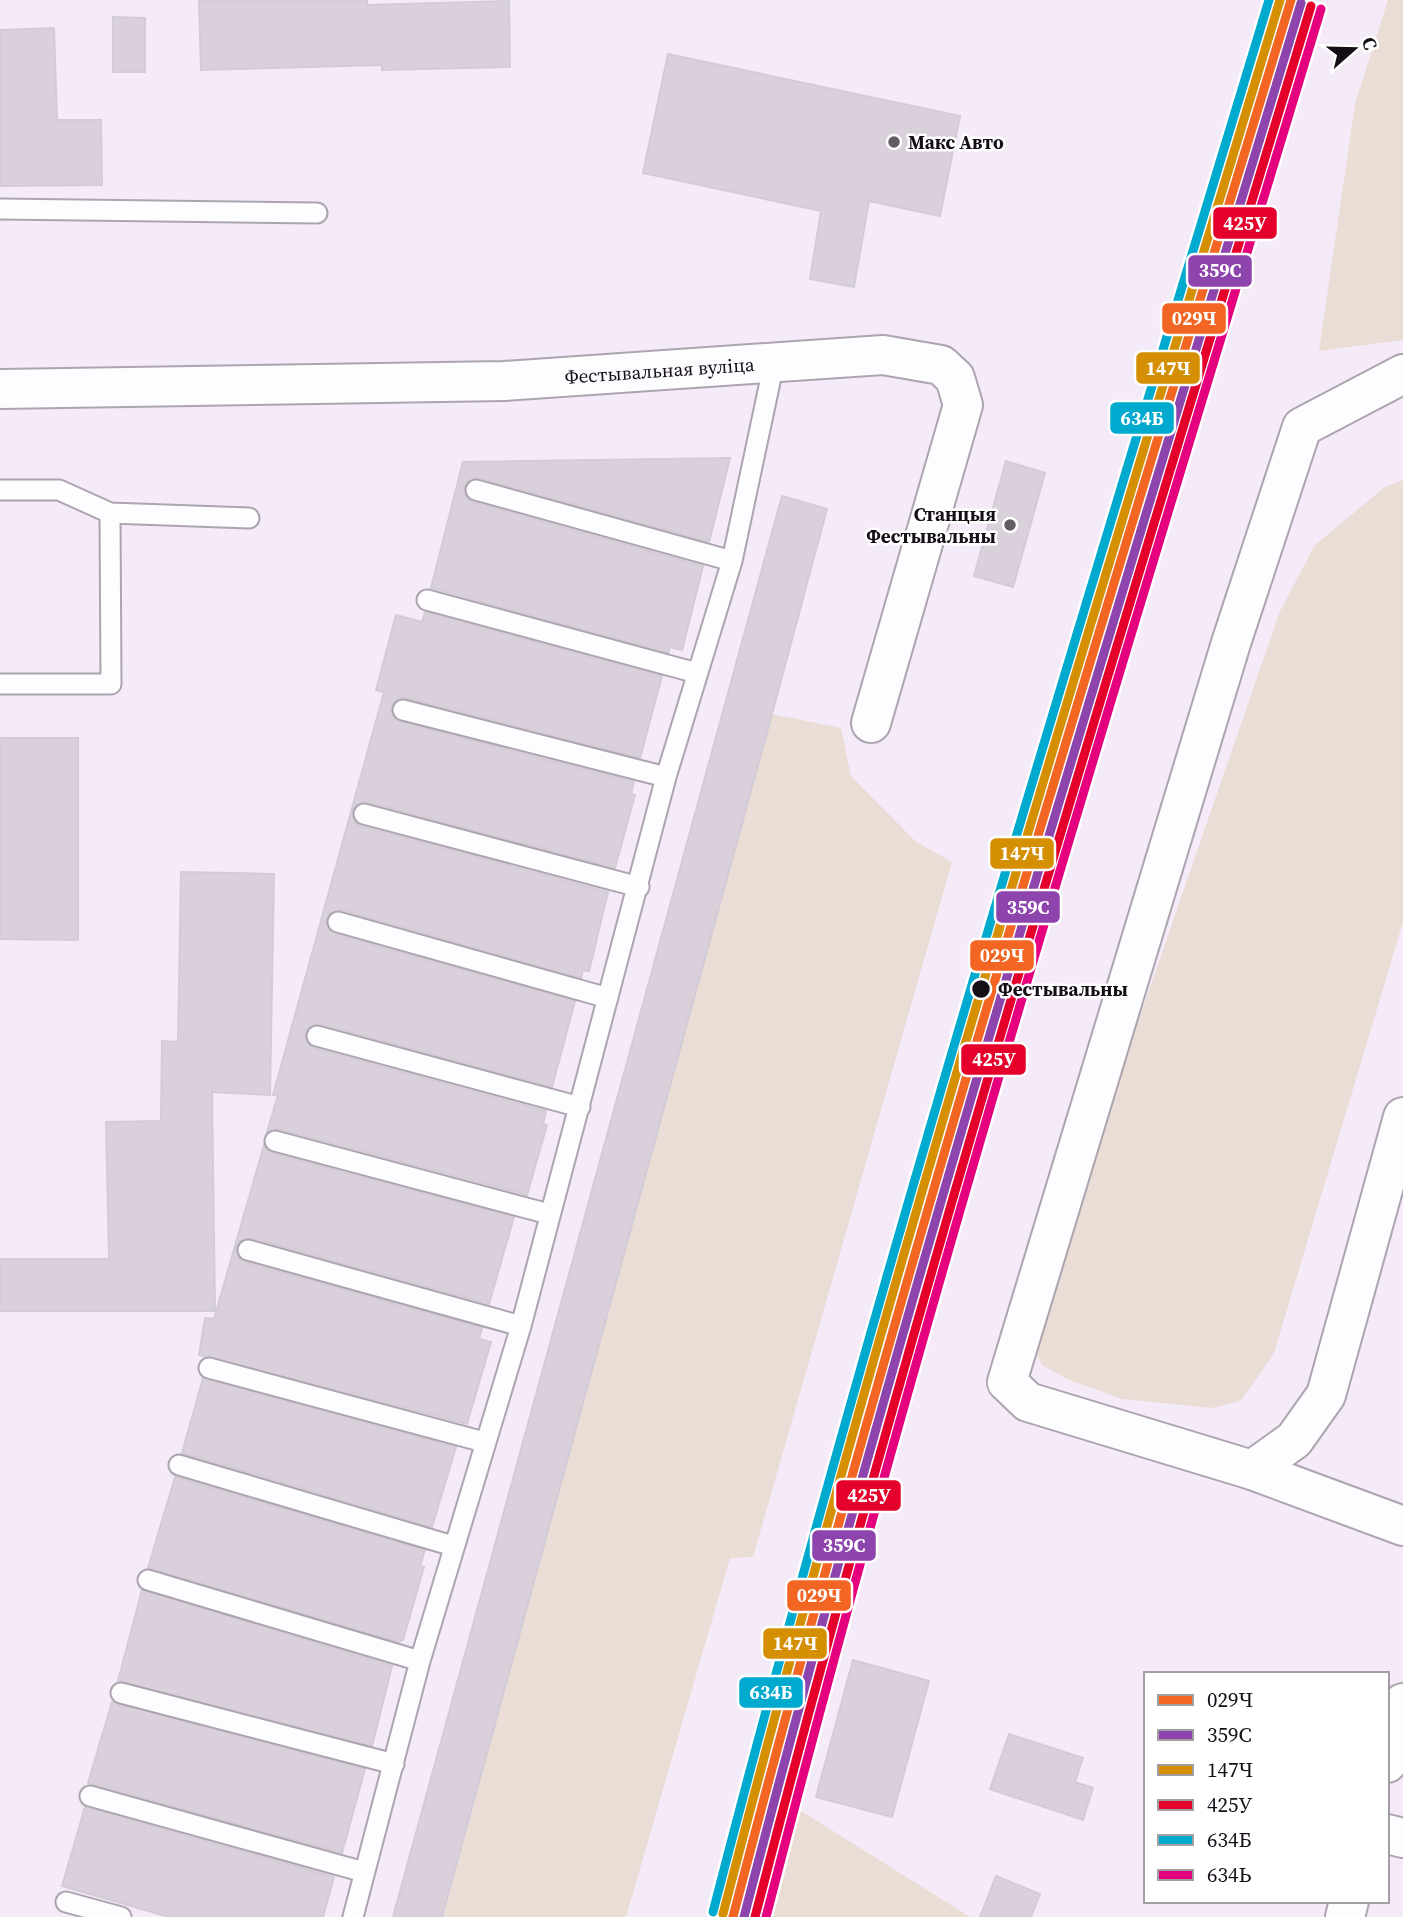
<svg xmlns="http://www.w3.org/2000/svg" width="1403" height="1917" font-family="'Source Serif 4',serif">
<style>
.green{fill:#eaddd5}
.building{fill:#d9d0db;stroke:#d3cbd6;stroke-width:2}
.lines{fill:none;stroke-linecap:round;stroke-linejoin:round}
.lane-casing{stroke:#aca4af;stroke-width:23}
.street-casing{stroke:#aca4af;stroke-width:42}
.lane{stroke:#fdfcfe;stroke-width:19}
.street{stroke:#fdfcfe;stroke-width:38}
.rail-1-casing{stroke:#fff;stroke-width:14}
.rail-2-casing{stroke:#fff;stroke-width:14}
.rail-3-casing{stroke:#fff;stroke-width:14}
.rail-4-casing{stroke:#fff;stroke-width:14}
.rail-5-casing{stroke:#fff;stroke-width:14}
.rail-6-casing{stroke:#fff;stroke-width:14}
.rail-1{stroke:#f26522;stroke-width:9}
.rail-2{stroke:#8e44ad;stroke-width:9}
.rail-3{stroke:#d58f03;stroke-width:9}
.rail-4{stroke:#e4002b;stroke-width:9}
.rail-5{stroke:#00a9ce;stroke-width:9}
.rail-6{stroke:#e5007d;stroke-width:9}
.poi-dot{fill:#635b66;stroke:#fff;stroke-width:2.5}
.stop-dot{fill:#150e17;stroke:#fff;stroke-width:2.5}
.labels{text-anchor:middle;stroke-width:5;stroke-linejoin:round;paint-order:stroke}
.poi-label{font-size:19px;font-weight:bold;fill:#150e17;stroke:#fff;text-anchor:start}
.street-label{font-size:19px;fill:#150e17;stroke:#fff}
.stop-label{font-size:19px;font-weight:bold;fill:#150e17;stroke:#fff;text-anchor:start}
.line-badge{stroke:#fff;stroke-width:2.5}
.badge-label{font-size:19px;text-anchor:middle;font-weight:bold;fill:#fff}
</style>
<rect width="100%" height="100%" fill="#f4eaf8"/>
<path class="green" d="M1388 0H1403V340L1319 351 1355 104Z
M1403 480V922L1274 1353 1241 1401 1212 1408 1122 1399 1067 1379 1042 1365 1029 1338 1280 611 1315 545 1385 487Z
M772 714 841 728 851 776 915 841 952 862 753 1557 730 1558 626 1917H443Z
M790 1804 970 1917H764Z"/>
<path class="building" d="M199 0H367V5L509 1 510 67 382 70V65L201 70Z
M113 17 145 18V72H113Z
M54 28 57 120H101L102 185 0 186V30Z
M668 54 960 116 940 216 869 201 854 287 810 279 821 211 643 173Z
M730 458 709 542 479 478 468 481 464 487 467 498 473 502 703 566 682 650 670 647 668 653 431 588 463 462Z
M1006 461 1045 473 1013 587 974 576Z
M782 496 827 509 772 714 442 1917H393Z
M425 612 662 676 640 758 406 698 395 701 391 708 394 718 400 722 634 782 631 794 635 795 615 868 367 802 356 805 352 812 355 822 361 826 608 892 589 971 583 970 581 978 341 910 330 913 326 919 329 930 335 934 575 1001 552 1087 320 1024 309 1027 305 1033 308 1044 314 1048 546 1111 543 1124 547 1125 527 1195 278 1129 267 1132 278 1095H273L384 692 376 690 396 615 422 622Z
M0 738H78V940L0 939Z
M181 872 274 874 270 1095 212 1092 215 1311H0V1259H109L106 1122 161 1121 162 1041 178 1042Z
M264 1145 272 1153 514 1217 489 1304 251 1238 240 1241 236 1247 239 1258 245 1262 482 1328 479 1339 491 1342 467 1424 199 1355 205 1318 214 1319Z
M203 1378 456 1447 432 1527 182 1453Z
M175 1477 425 1550 420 1566 424 1567 403 1640 398 1642 148 1568Z
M142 1590 392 1666 372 1746 118 1681Z
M853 1660 929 1681 892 1817 816 1797Z
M112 1702 365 1769 342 1853 88 1783Z
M1009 1734 1083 1758 1075 1782 1093 1788 1083 1820 990 1789Z
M85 1807 334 1877 323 1917H169L62 1886Z
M996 1876 1040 1894 1031 1917H980Z"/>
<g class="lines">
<defs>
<path id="lane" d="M0 209 317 213
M0 490H59L110 513 111 684H0
M476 490 732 561
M110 513 249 518
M427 600 697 673
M403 710 666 777
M364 814 639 887
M338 922 608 998
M317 1036 580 1107
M275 1141 549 1214
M248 1250 521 1326
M209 1368 484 1442
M179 1465 453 1546
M148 1580 420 1661
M121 1693 394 1764
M90 1796 364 1872
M66 1902 121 1917
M353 1917 420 1661 521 1326 666 777 732 561 774 363"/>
<g id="street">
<path d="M1403 374 1302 427 1231 643 1007 1382 1028 1402 1252 1470 1294 1440 1326 1395 1403 1117"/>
<path id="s1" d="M0 389 504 381 883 355 941 365 955 378 963 405 871 723"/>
<path d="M1252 1470 1403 1526"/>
<path d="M1387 1763 1403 1703"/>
<path d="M1387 1834 1403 1838"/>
<path d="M1345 1917 1349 1901"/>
</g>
</defs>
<use href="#lane" class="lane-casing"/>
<use href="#street" class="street-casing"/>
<use href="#lane" class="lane"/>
<use href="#street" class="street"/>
<defs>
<path id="rail-1" d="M733 1917C900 1272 1098 637 1291 0"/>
<path id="rail-2" d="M744 1917C910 1273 1109 639 1301 3"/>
<path id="rail-3" d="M723 1914C889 1270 1088 636 1280 0"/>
<path id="rail-4" d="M755 1917C921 1274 1119 641 1311 6"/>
<path id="rail-5" d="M713 1912C879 1269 1077 636 1269 0"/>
<path id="rail-6" d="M766 1917C931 1275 1129 643 1321 9"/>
</defs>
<use href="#rail-1" class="rail-1-casing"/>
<use href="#rail-2" class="rail-2-casing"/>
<use href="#rail-3" class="rail-3-casing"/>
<use href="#rail-4" class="rail-4-casing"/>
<use href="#rail-5" class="rail-5-casing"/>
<use href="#rail-6" class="rail-6-casing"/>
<use href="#rail-1" class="rail-1"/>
<use href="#rail-2" class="rail-2"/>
<use href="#rail-3" class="rail-3"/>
<use href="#rail-4" class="rail-4"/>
<use href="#rail-5" class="rail-5"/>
<use href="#rail-6" class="rail-6"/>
</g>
<g class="poi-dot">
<circle cx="894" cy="142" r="7"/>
<circle cx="1010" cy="525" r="7"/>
</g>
<circle class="stop-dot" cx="981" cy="989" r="10"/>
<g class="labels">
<g class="poi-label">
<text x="908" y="149">Макс Авто</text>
<text x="996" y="521" text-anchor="end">Станцыя<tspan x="996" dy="22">Фестывальны</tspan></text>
</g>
<g class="street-label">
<text dy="7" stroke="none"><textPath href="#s1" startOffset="660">Фестывальная вуліца</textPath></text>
</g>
<g class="stop-label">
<text x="998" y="996">Фестывальны</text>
</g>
</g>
<g class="line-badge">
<rect x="1212" y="206" width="66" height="34" rx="7" fill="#e4002b"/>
<rect x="1187" y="254" width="66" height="34" rx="7" fill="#8e44ad"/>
<rect x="1161" y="302" width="66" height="33" rx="7" fill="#f26522"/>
<rect x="1135" y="351" width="66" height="34" rx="7" fill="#d58f03"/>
<rect x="1109" y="401" width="66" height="34" rx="7" fill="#00a9ce"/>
<rect x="989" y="837" width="66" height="33" rx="7" fill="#d58f03"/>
<rect x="995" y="890" width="66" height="34" rx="7" fill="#8e44ad"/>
<rect x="969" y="939" width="66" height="33" rx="7" fill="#f26522"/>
<rect x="960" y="1043" width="67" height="33" rx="7" fill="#e4002b"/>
<rect x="835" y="1479" width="67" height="33" rx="7" fill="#e4002b"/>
<rect x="811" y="1529" width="66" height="33" rx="7" fill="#8e44ad"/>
<rect x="786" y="1579" width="66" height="33" rx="7" fill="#f26522"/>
<rect x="762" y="1627" width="66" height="33" rx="7" fill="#d58f03"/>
<rect x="738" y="1676" width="66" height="33" rx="7" fill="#00a9ce"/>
</g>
<g class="badge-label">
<text x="1245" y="230">425У</text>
<text x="1220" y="277">359С</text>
<text x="1194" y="325">029Ч</text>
<text x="1168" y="375">147Ч</text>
<text x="1142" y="425">634Б</text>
<text x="1022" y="860">147Ч</text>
<text x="1028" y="914">359С</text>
<text x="1002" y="962">029Ч</text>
<text x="994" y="1066">425У</text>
<text x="869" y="1502">425У</text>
<text x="844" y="1552">359С</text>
<text x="819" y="1602">029Ч</text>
<text x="795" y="1650">147Ч</text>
<text x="771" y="1699">634Б</text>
</g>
<rect x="1144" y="1672" width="245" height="231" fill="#ffffff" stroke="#a19fa2" stroke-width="2"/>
<rect x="1158" y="1695" width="35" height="10" fill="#f26522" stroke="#a19fa2" stroke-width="2"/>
<text x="1207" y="1707" font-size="21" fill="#150e17">029Ч</text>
<rect x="1158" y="1730" width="35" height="10" fill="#8e44ad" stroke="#a19fa2" stroke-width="2"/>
<text x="1207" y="1742" font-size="21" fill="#150e17">359С</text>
<rect x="1158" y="1765" width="35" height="10" fill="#d58f03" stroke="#a19fa2" stroke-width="2"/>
<text x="1207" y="1777" font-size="21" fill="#150e17">147Ч</text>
<rect x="1158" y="1800" width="35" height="10" fill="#e4002b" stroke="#a19fa2" stroke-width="2"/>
<text x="1207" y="1812" font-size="21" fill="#150e17">425У</text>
<rect x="1158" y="1835" width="35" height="10" fill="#00a9ce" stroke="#a19fa2" stroke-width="2"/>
<text x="1207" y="1847" font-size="21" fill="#150e17">634Б</text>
<rect x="1158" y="1870" width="35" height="10" fill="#e5007d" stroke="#a19fa2" stroke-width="2"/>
<text x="1207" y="1882" font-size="21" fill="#150e17">634Ь</text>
<g transform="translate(1354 49) rotate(70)" stroke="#ffffff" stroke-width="5" paint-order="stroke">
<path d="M0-5L12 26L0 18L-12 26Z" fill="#150e17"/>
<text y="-10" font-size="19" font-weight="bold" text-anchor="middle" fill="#150e17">С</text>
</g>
</svg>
